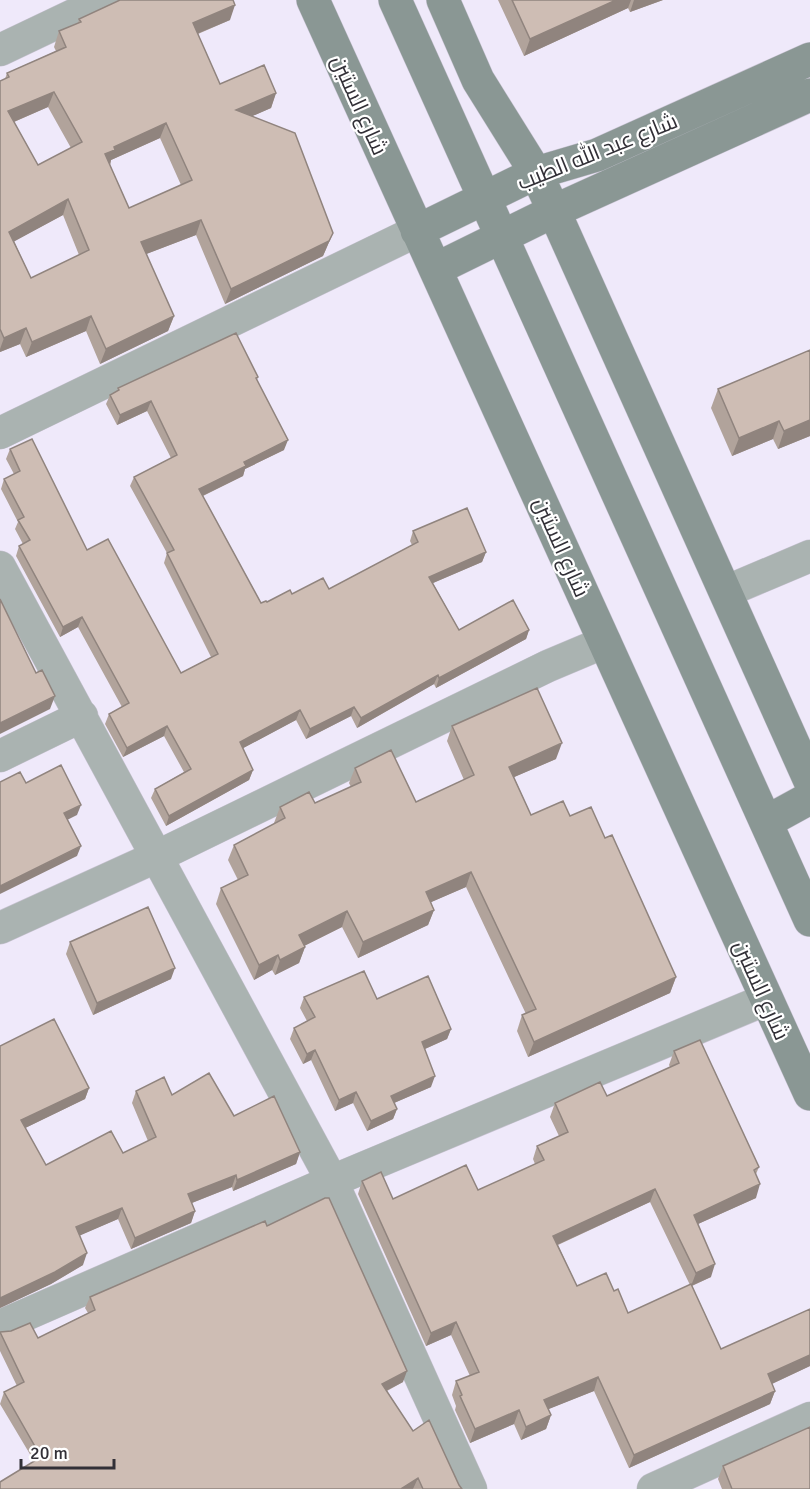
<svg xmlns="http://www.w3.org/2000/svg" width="810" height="1489" font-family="Signika,Cairo,sans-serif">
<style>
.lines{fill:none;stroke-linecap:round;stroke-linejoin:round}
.street-casing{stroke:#c9c4d3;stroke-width:33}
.secondary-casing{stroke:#c9c4d3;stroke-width:34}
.street{stroke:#aab3b1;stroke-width:32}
.secondary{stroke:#8a9794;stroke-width:33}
.wall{fill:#b1a39b;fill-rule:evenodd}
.shaded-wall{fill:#90847e}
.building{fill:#cebdb4;stroke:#90847e;stroke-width:1.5;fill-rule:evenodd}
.labels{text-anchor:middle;stroke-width:4.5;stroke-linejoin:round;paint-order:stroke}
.street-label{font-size:22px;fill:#323037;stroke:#fff}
</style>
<rect width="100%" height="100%" fill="#efe9fa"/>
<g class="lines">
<defs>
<path id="street" d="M0 50 105 0
M0 433 417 231
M0 567 332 1181 471 1489
M725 592 810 556
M0 756 82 716
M0 928 158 856 548 666 605 642
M0 1326 332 1181 767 999
M653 1489 810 1418"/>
<path id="secondary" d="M313 0 810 1094
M395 0 810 920
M443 0 478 80 536 173 554 211 810 781
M417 231 536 173 597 155 810 59
M436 269 554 211 810 95
M766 822 810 798"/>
</defs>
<use href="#street" class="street-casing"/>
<use href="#secondary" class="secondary-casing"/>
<use href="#street" class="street"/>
<use href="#secondary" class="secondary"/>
</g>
<path class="wall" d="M498 0H663L630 12 628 8 524 56Z
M79 19 230 20 198 34 220 84 276 93 271 108 252 116 333 233 323 256 225 304 196 235 146 254 174 316 168 331 100 364 86 331 26 357 20 344 0 352V81L5 79 7 73 56 51 54 47 59 31 78 23ZM48 107 71 148 38 165 14 122ZM160 138 181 185 129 208 110 165 111 160ZM63 215 79 255 31 278 14 241Z
M810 349V436L778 449 773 439 732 456 711 408 718 389 810 350Z
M258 377 257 380 284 450 245 469 243 476 203 496 261 603 267 602 292 594 329 589 412 545 410 541 413 531 486 552 482 562 433 583 459 630H529L526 639 436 688 434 684 357 728 351 716 306 739 296 720 243 748 253 770 249 780 166 826 151 798 155 789 184 772 164 736 123 757 105 724 109 714 122 707 78 627 60 637 16 556 19 546 23 544 15 529 18 522 1 489 4 479 14 474 6 459 10 449 181 673 211 657 164 563 167 553 130 486 134 477 171 458 147 411 117 425 106 404 110 395 117 391 118 388Z
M452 726 556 759 514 777 531 815 570 816 605 838 676 977 670 993 528 1057 517 1031 522 1015 526 1014 466 887 431 902 434 910 428 925 358 958 342 927 304 946 305 947 299 963 275 975 272 970 254 980 216 904 221 888 238 880 228 860 234 845 274 824V823L280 807 315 803 351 787 349 783 355 768 416 802 464 780 447 741Z
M70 942 171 979 93 1015 66 954Z
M304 997 377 999 451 1029 447 1039 425 1049 431 1087 394 1103 397 1109 393 1119 367 1131 353 1103 335 1111 311 1060 303 1064 290 1039 294 1028 307 1021 300 1008Z
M0 1046 89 1088 85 1099 25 1128 46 1165 123 1153 148 1141 132 1103 136 1091 172 1095 234 1116 300 1152 296 1164 233 1191 232 1187 192 1203 195 1211 191 1223 131 1249 118 1219 80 1235 83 1265 51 1284 0 1308Z
M674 1051 759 1167 756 1174V1198L698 1224 711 1277 692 1286 721 1349 810 1309V1366L772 1384 775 1391 770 1404 629 1468 594 1391 548 1409 551 1415 546 1429 521 1440 514 1424 470 1443 455 1410 456 1406 452 1395 456 1381 470 1376 451 1335 426 1346 358 1194 362 1181 393 1199 478 1190 535 1164 533 1159 537 1146 559 1136 550 1117 555 1103 607 1096 670 1067 669 1065ZM650 1202 690 1285 628 1313 614 1291 577 1286 558 1245Z
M267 1226 403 1382 387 1391 413 1431 462 1489H0L34 1461 0 1404 4 1392 17 1386 0 1351V1332L38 1338 88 1313 85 1308 90 1297Z
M723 1466 810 1489H722L718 1479Z"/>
<path class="shaded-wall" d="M616 0H631L628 8 524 56 530 39Z
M634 0H663L630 12Z
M235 5 230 20 187 38 193 23Z
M54 92 48 107 2 127 8 111Z
M276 93 271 108 230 126 236 110Z
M166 123 160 138 111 160 110 165 105 154 114 147Z
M68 199 63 215 4 247 9 232Z
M201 220 196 235 136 258 141 242Z
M333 233 323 256 225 304 231 289Z
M91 316 86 331 26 357 32 342Z
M174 316 168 331 100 364 106 349Z
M26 328 20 344 0 352V349L4 338Z
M151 401 147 411 117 425 120 415Z
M810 420V436L778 449 784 431Z
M779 421 773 439 732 456 739 438Z
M288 440 284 450 245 469 243 476 196 499 199 489 244 462Z
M486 552 482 562 426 586 429 577Z
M82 617 78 627 60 637 63 627Z
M529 630 526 639 436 688 439 678Z
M438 675 434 684 357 728 361 718Z
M55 696 50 709 0 734V723Z
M354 707 351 716 306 739 310 729Z
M300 710 296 720 236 752 240 742Z
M167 726 164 736 123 757 127 748Z
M562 743 556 759 503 782 509 767Z
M253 770 249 780 166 826 169 816Z
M81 805 77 815 61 823 64 813Z
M81 846 77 856 0 894V886Z
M471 872 466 887 420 907 426 892Z
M434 910 428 925 358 958 363 942Z
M347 911 342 927 294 951 299 935Z
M305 947 299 963 275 975 280 960Z
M278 955 272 970 254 980 259 965Z
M175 968 171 979 93 1015 97 1003Z
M676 977 670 993 528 1057 534 1042Z
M451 1029 447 1039 418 1052 422 1042Z
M315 1050 311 1060 303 1064 307 1054Z
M435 1076 431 1087 387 1106 391 1096Z
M89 1088 85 1099 17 1132 21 1120Z
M356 1092 353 1103 335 1111 339 1100Z
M397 1109 393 1119 367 1131 371 1121Z
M300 1152 296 1164 233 1191 237 1180Z
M236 1175 232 1187 184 1206 188 1194Z
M760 1184 756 1198 689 1228 694 1215Z
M655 1189 650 1202 548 1249 553 1236Z
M122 1208 118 1219 72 1239 76 1227Z
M195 1211 191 1223 131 1249 135 1238Z
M87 1253 83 1265 51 1284 0 1308V1298Z
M715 1264 711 1277 691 1286 696 1273Z
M456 1322 451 1335 426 1346 431 1333Z
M810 1355V1366L763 1388 768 1374Z
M407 1371 403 1382 378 1395 382 1384Z
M598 1377 594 1391 539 1413 544 1400Z
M775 1391 770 1404 629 1468 634 1455Z
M519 1410 514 1424 470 1443 475 1429Z
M551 1415 546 1429 521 1440 526 1427Z
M418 1478 413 1489H401Z"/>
<path class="building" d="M120 0H233L235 5 193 23 220 84 264 65 276 93 236 110 295 133 333 233 329 241 231 289 201 220 141 242 174 316 106 349 91 316 32 342 26 328 4 338 0 329V81L9 77 7 73 66 47 59 31 81 22 79 19ZM54 92 82 142 38 165 8 111ZM166 123 192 180 129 208 105 154 115 150 114 147ZM68 199 89 250 31 278 9 232Z
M512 0H616L530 39Z
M236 333 258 377 256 378 288 440 244 462 246 466 199 489 261 603 266 601 267 602 290 590 292 594 323 578 329 589 418 542 413 531 467 508 486 552 429 577 459 630 513 600 529 630 439 678 438 675 361 718 354 707 310 729 300 710 240 742 253 770 169 816 155 789 191 769 167 726 127 748 109 714 129 703 82 617 63 627 19 546 30 540 18 520 24 517 4 479 20 471 10 449 32 439 87 550 108 539 181 673 218 654 167 553 174 550 134 477 177 455 151 401 120 415 110 395 119 390 118 388Z
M810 350V420L784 431 779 421 739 438 718 389Z
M0 599 36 673 42 670 55 696 0 723Z
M537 688 562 743 509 767 531 815 563 801 570 816 591 807 605 838 612 835 676 977 534 1042 522 1015 536 1009 471 872 426 892 434 910 363 942 347 911 299 935 305 947 280 960 278 955 259 965 221 888 248 875 234 845 285 818 280 807 309 792 315 803 361 782 355 768 391 750 416 802 474 775 452 726Z
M61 765 81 805 64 813 81 846 0 886V782L20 772 26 783Z
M148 907 175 968 97 1003 70 942Z
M364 971 377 999 428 976 451 1029 422 1042 435 1076 391 1096 397 1109 371 1121 356 1092 339 1100 315 1050 307 1054 294 1028 315 1017 304 997Z
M54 1019 89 1088 21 1120 46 1165 111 1131 123 1153 156 1137 136 1091 164 1077 172 1095 209 1073 234 1116 274 1096 300 1152 237 1180 236 1175 188 1194 195 1211 135 1238 122 1208 76 1227 87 1253 55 1272 0 1298V1046Z
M700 1040 759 1167 754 1170 760 1184 694 1215 715 1264 696 1273 655 1189 553 1236 577 1286 606 1273 614 1291 618 1289 628 1313 691 1284 721 1349 810 1309V1355L768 1374 775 1391 634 1455 598 1377 544 1400 551 1415 526 1427 519 1410 475 1429 460 1396 462 1395 456 1381 479 1372 456 1322 431 1333 362 1181 381 1172 393 1199 466 1165 478 1190 544 1160 537 1146 568 1132 555 1103 600 1082 607 1096 679 1063 674 1051Z
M325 1198H329L407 1371 382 1384 413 1431 429 1420 459 1485 462 1489H423L418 1478 401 1489H0V1482L41 1457 4 1392 24 1382 0 1332 11 1331 30 1323 38 1338 95 1310 90 1297 265 1221 267 1226Z
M810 1427V1489H732L723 1466Z"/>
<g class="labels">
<g class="street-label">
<text transform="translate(360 105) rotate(66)" y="8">شارع الستين</text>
<text transform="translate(597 151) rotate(-22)" y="8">شارع عبد الله الطيب</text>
<text transform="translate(562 547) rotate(66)" y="8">شارع الستين</text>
<text transform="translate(762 990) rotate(66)" y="8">شارع الستين</text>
</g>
</g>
<path d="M21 1459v9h93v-9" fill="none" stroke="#323037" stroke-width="3"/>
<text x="30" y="1459" font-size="18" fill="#323037" stroke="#ffffff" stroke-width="4.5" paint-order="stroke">20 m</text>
</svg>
